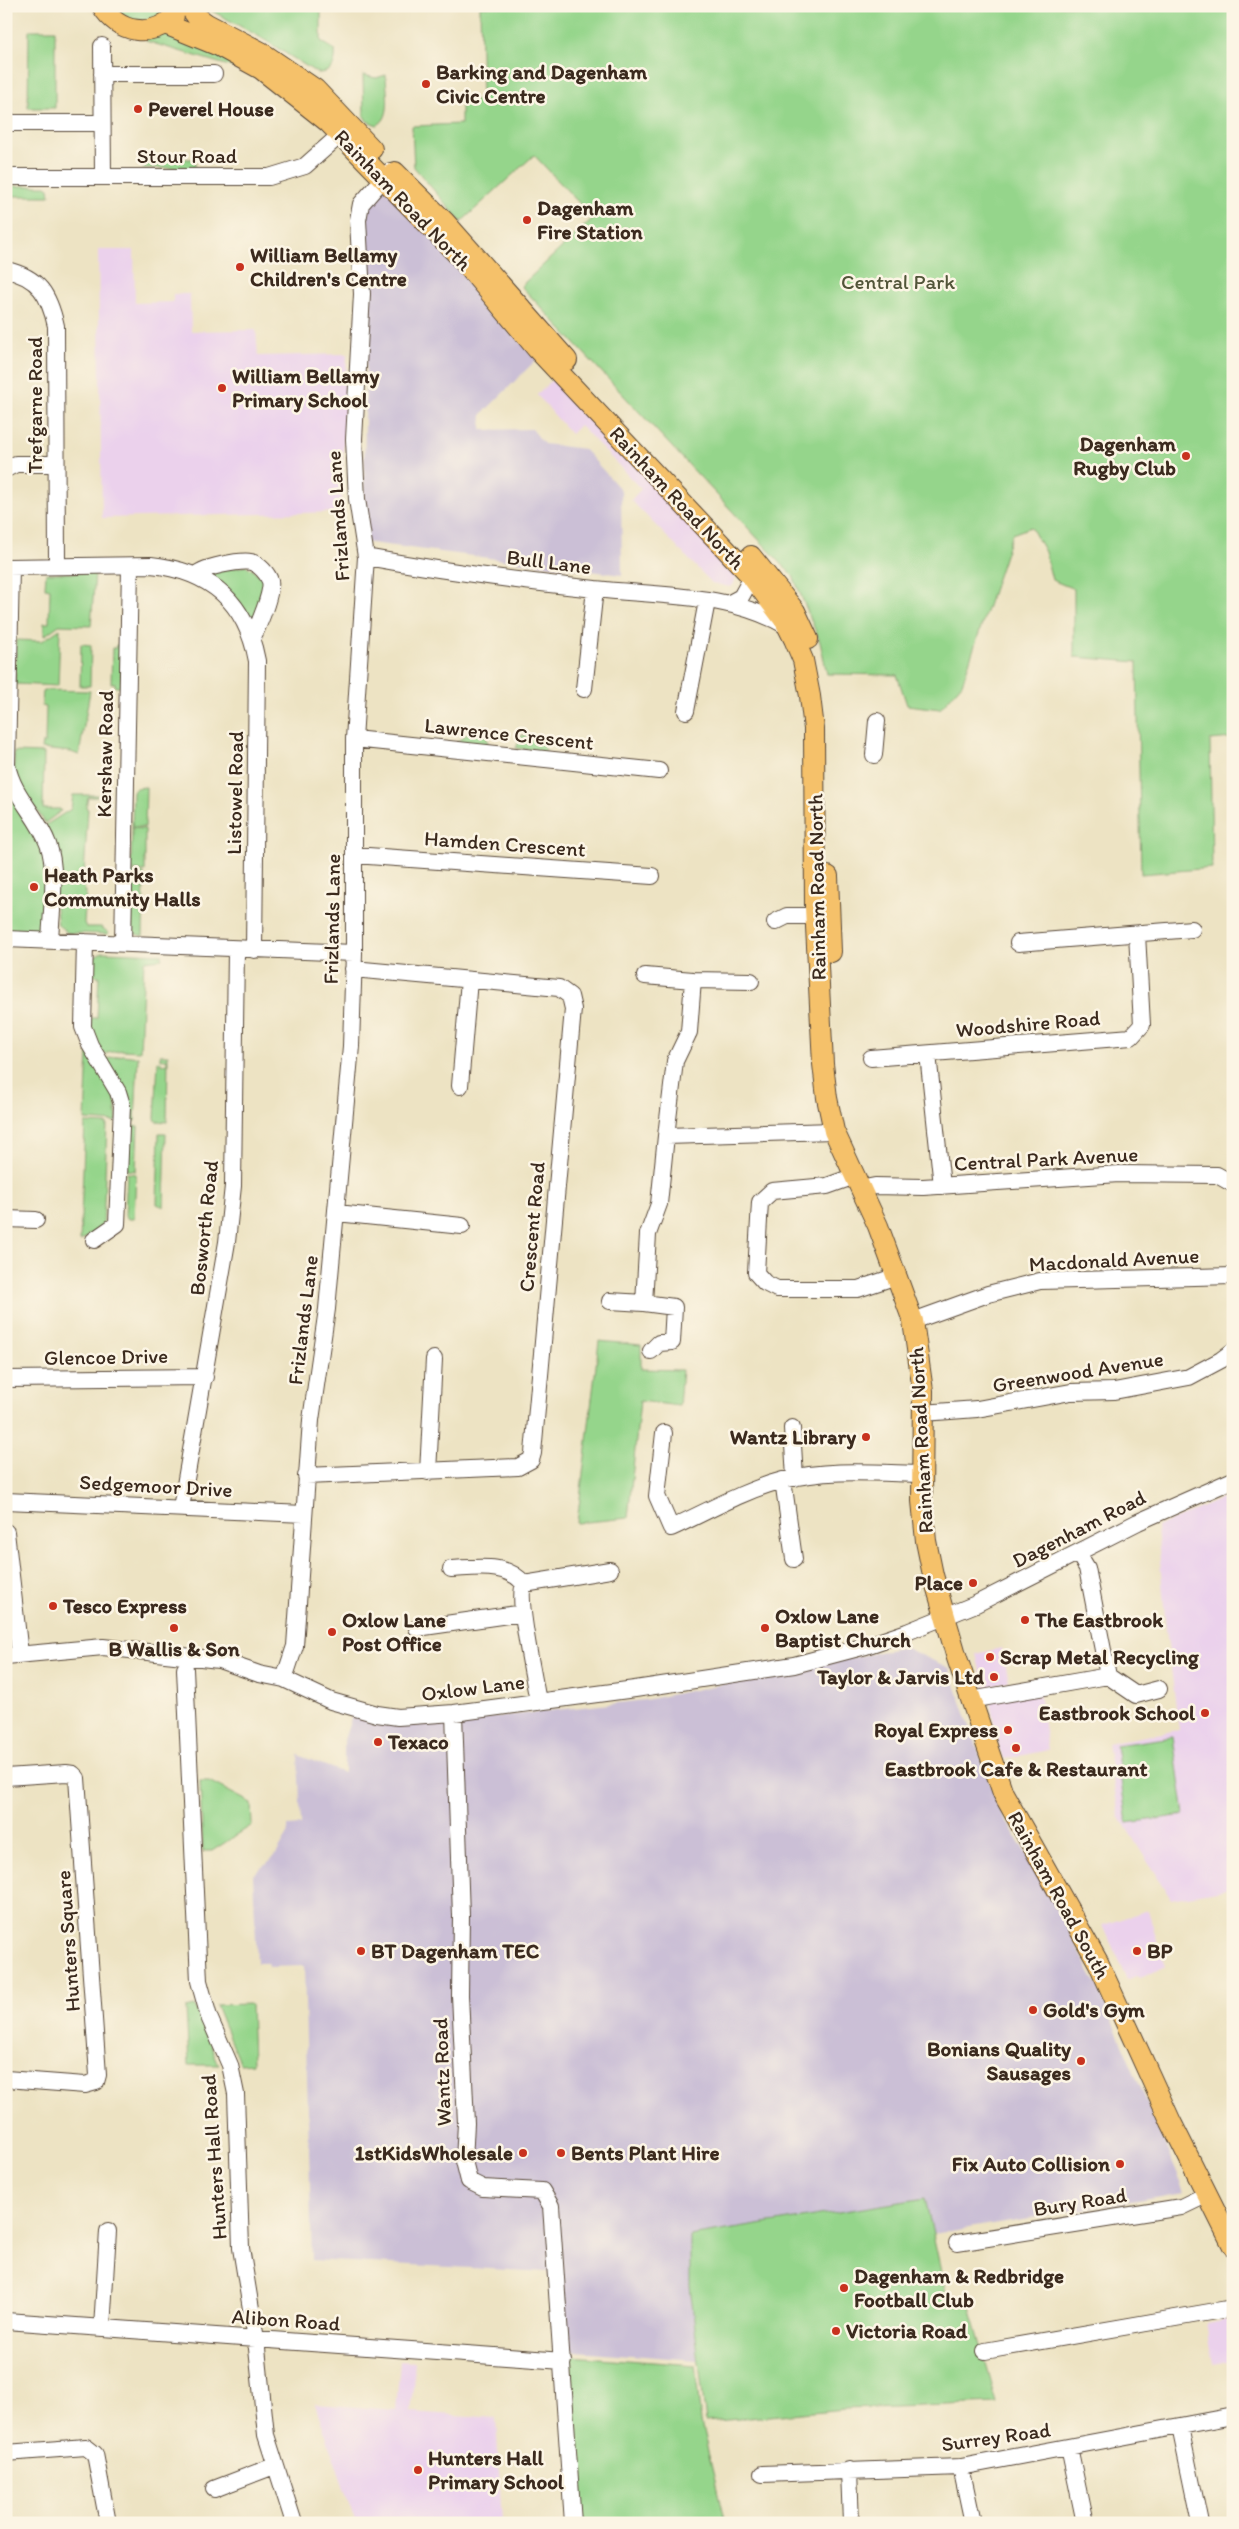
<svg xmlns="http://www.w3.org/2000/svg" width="1239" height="2529" font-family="Itim,sans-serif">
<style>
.built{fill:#ebd1ec}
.industrial{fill:#cbbfd6}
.green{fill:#95d58b;stroke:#688054}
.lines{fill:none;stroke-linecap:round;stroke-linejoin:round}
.minor-casing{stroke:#564637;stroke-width:18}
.major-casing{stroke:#564637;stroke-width:22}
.minor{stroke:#fff;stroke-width:16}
.major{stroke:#f5c16b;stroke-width:20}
.poi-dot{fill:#c8321e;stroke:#fcf5e5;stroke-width:2}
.labels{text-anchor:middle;stroke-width:5;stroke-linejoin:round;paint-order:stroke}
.poi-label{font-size:21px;font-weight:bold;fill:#3b2a1e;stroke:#fcf5e5;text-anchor:start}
.street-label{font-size:21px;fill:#3b2a1e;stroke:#fcf5e5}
.park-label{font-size:21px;fill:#525539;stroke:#fcf5e5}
</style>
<rect width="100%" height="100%" fill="#fcf5e5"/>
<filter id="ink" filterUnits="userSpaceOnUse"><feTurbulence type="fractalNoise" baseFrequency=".02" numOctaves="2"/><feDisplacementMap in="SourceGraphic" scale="10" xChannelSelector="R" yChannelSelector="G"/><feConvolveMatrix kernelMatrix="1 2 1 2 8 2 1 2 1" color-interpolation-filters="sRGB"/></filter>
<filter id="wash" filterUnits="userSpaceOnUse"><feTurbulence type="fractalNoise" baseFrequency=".0096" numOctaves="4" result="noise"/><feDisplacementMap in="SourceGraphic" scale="20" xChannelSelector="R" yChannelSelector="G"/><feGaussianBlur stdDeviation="1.12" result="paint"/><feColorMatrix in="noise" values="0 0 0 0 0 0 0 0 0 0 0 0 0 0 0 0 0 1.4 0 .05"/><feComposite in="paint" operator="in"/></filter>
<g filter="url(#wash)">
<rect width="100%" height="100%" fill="#ede3c3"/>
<path class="built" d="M98 250H134L135 303 173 302V294H190L191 331 256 330 258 356 347 354 341 512 102 518Z
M554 378 727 565 724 569 734 574 736 578 733 585 730 587 712 583 631 500 641 489 580 425 571 434 537 395Z
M1233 1494V1888L1171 1899 1119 1816 1107 1743 1179 1730 1166 1629 1157 1527Z
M1002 1648 1009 1681 984 1687 976 1654Z
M1038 1687 1048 1750 1004 1759 998 1746 989 1695Z
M1148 1910 1165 1967 1140 1978 1138 1975 1127 1980 1103 1925Z
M1233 2318V2360L1213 2364 1205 2323Z
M400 2360 415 2361 411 2412 496 2418 502 2523H356L315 2404 396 2410Z"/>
<path class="industrial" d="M386 187 542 354 482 414 481 430 532 429 544 444 584 449 621 490 622 575 363 542 368 245 367 222 370 195Z
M904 1647 949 1668 999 1808 1045 1886 1096 1983 1185 2192 933 2234 925 2198 689 2236 692 2237 698 2360 563 2350 549 2272 312 2260 304 1966 269 1967 268 1963H257L253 1875 275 1856 288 1834V1826L301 1825 298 1755 344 1773V1740L353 1712 451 1722 645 1700Z"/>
<path class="green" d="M111 6H169L157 18 134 22Z
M203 6H321V41L335 50C336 64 333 73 317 73L260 37Z
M480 6H1233V738L1210 740 1212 868 1141 874 1137 662 1074 657V589L1052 580 1045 552 1031 527 1012 534 962 684 940 709 907 705 897 675 827 674 820 642 793 576 521 286 593 218 534 155 461 222 414 167 412 126 461 124V101L482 100Z
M29 30H55V108H28Z
M166 33 176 34 249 72 146 41 147 38Z
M363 75 376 78 386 75C386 90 393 118 377 125L367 121 364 116Z
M148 159H195V168H142L141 161Z
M6 186H46L49 188 50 196H6Z
M247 566 265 579 253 622 208 572Z
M46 573H95L91 626 59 625 44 636V623H49L50 589 45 588Z
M60 629 58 686 15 684 16 640 42 641Z
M81 644 91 645 90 686H80Z
M116 645H121V687H115V683H111L112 648H116Z
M43 690 90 691 79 755 71 752 41 749 42 743H45L46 707 42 706Z
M472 730 486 731 488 746 457 742Z
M522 735 536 737 547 752 516 748Z
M14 752 44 753 43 809H60L61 811 45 823 14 774Z
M6 782 42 840 48 863 43 928 37 931 6 930Z
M146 787 145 827H132L133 792 136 788Z
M73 795H97V797H88L86 808 88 809 84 874 86 880 84 890 86 891 84 923 86 927H101L109 933 107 934 68 933 58 925 46 825 71 809Z
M132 828 145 829V871L131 870Z
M132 872 144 873 143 936 135 934 131 927Z
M102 952 162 954V959L144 961 140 1051 122 1050 103 1054 92 1034 89 1018H97L99 976 91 975 92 958Z
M88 1051 115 1097 117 1122 85 1120Z
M123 1055 138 1057 135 1121H129L106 1059Z
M160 1055H168L167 1122 156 1121 155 1118 158 1061 161 1062V1065L167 1064V1059H160Z
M85 1123 107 1124 103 1229 80 1241Z
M128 1126H138L136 1171 127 1170Z
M159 1133H166L164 1207 157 1204Z
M127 1173 136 1174 134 1219H128L125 1215Z
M599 1341 641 1345V1369L682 1370 679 1406 640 1401 628 1518 577 1523Z
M1173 1737 1184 1815 1127 1823 1116 1745Z
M200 1781H209L251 1803 252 1825 212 1851H203Z
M251 2004 253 2063 240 2064 216 2005Z
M195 2006 219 2065H189L186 2008Z
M925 2198 948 2303 968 2300 997 2403 844 2409 706 2422 690 2286V2236Z
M570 2356 695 2365 701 2422 725 2523H582L571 2418Z"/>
</g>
<g filter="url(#ink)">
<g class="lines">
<defs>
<path id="minor" d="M102 46 103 177
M102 74H214
M6 123H102
M6 177H269L305 166 349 127
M6 270C39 277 49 295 56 326L57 566
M6 469 16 464H56
M366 557C442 571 519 581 595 589 658 596 732 593 788 627
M6 567 151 565C210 571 246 602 257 661L254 950
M11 567 7 765C13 796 38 816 48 844 58 870 51 913 50 941
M196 575C201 567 241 560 251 562 259 564 268 574 270 581 273 592 258 626 253 637
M728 604 741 597 752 577
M584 689 595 589
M686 711 707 601
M354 739 659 771
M874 755 877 721
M354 855 652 876
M775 922 787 916H815
M6 939 354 953
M85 942 83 1027 90 1045 118 1092 122 1105 117 1224 94 1240
M1018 943 1192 929
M123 944 130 566
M645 976 693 980 689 1032 675 1061 666 1136
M693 980 751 981
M928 1054 942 1186
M871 1058 1131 1037 1142 1025 1137 934
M460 1086 469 980
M855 1176 827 1186 772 1191 760 1202 756 1273 765 1283 777 1289H858L897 1276
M860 1189 875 1186 923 1187 1119 1174 1217 1175 1233 1184
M337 1213 462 1226
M6 1219 36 1220
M610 1301 644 1303
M913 1321 988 1294 1040 1281 1233 1276
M651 1351 659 1343 672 1342 674 1307 644 1303 648 1234 659 1204 666 1136 834 1131
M6 1379 205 1377
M923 1413 977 1409 1071 1392 1114 1391 1189 1377 1221 1360 1233 1351
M792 1428 795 1478
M664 1433 657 1496 671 1528C708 1511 745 1490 783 1480 829 1468 877 1473 923 1474
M428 1472 434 1359
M306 1476 518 1467 531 1460 533 1453 573 1009 570 996 559 988 353 969
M783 1480 794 1559
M6 1501 304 1514
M181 1508 227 1242 233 1186 236 949
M6 1532 20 1654
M451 1569C476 1568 507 1562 524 1584
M524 1584C516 1597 535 1682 538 1702
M524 1584 610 1570
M417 1628 523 1613
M6 1656 103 1647 219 1660 259 1674 284 1679 331 1701 377 1714 398 1717 454 1713 635 1689 794 1665 866 1646 907 1632 976 1604 1138 1522 1233 1480
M185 1669 199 1981 209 2017 230 2065 236 2094 241 2248 256 2339 266 2435 294 2523
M1108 1676 1136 1695 1159 1689
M284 1679 295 1646 311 1420 327 1309 351 1046 354 953V739L366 557 357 499 354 439 362 294 358 220 361 204 390 171
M971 1700 1108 1676 1087 1568 1078 1553
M454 1713 461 1916 460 1995 466 2123 464 2161 469 2181 483 2188 542 2191 551 2206 573 2523
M6 1777 66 1773 73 1774 77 1778 98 2075 96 2082 85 2085 6 2079
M957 2243 1181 2207 1206 2195
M6 2321 563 2361
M102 2328 108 2231
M985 2351 1233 2308
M1180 2427 1200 2523
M1069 2447 1085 2523
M6 2453 86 2447 95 2454 108 2523
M961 2467 973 2523
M849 2470 851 2523
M762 2474 961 2467 1233 2416
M214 2489 274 2466"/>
<path id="major" d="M102 6C118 33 152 39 174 16
M189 6 197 17 207 24 261 52 315 89 372 149
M165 24 219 46 261 69 328 122 460 257 537 349 752 577 785 621 794 639 803 660 810 696 814 729 815 907 823 1064 827 1098 834 1131 878 1226 913 1321 923 1391 922 1501 926 1541 933 1575 957 1658 1003 1793 1098 1962 1171 2122 1233 2246
M395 172 445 222 567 360
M751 556 795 611 808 639
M828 876 831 952"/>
</defs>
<use href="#minor" class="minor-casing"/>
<use href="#major" class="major-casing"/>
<use href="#minor" class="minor"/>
<use href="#major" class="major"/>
</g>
</g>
<g class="poi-dot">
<circle cx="426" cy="84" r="5"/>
<circle cx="138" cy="109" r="5"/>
<circle cx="527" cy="220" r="5"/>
<circle cx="240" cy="267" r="5"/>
<circle cx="222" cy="388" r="5"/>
<circle cx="1186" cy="456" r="5"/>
<circle cx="34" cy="887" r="5"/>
<circle cx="866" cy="1437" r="5"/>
<circle cx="973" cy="1583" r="5"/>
<circle cx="53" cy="1606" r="5"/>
<circle cx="1025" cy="1620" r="5"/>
<circle cx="174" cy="1628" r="5"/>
<circle cx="765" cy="1628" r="5"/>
<circle cx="332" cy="1632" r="5"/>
<circle cx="990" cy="1657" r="5"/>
<circle cx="994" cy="1677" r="5"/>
<circle cx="1205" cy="1713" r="5"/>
<circle cx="1008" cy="1730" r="5"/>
<circle cx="378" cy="1742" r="5"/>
<circle cx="1016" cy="1748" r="5"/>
<circle cx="361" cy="1951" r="5"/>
<circle cx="1137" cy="1951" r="5"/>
<circle cx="1033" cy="2010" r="5"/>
<circle cx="1081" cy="2061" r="5"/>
<circle cx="523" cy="2153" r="5"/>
<circle cx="561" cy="2153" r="5"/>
<circle cx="1120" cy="2164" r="5"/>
<circle cx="844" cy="2288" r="5"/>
<circle cx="836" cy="2331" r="5"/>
<circle cx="418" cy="2470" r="5"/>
</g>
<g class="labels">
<g class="poi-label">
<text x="436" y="79">Barking and Dagenham<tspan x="436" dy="24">Civic Centre</tspan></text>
<text x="148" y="116">Peverel House</text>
<text x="537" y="215">Dagenham<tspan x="537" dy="24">Fire Station</tspan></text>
<text x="250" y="262">William Bellamy<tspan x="250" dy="24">Children's Centre</tspan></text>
<text x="232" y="383">William Bellamy<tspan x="232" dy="24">Primary School</tspan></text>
<text x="1176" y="451" text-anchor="end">Dagenham<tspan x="1176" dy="24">Rugby Club</tspan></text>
<text x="44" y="882">Heath Parks<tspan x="44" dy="24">Community Halls</tspan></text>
<text x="856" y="1444" text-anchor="end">Wantz Library</text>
<text x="963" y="1590" text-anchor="end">Place</text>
<text x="63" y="1613">Tesco Express</text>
<text x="775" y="1623">Oxlow Lane<tspan x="775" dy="24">Baptist Church</tspan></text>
<text x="342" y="1627">Oxlow Lane<tspan x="342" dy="24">Post Office</tspan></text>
<text x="1035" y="1627">The Eastbrook</text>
<text x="174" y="1656" text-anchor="middle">B Wallis &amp; Son</text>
<text x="1000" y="1664">Scrap Metal Recycling</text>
<text x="984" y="1684" text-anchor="end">Taylor &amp; Jarvis Ltd</text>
<text x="1195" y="1720" text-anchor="end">Eastbrook School</text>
<text x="998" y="1737" text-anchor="end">Royal Express</text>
<text x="388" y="1749">Texaco</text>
<text x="1016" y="1776" text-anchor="middle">Eastbrook Cafe &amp; Restaurant</text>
<text x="371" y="1958">BT Dagenham TEC</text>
<text x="1147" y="1958">BP</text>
<text x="1043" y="2017">Gold's Gym</text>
<text x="1071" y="2056" text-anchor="end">Bonians Quality<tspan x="1071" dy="24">Sausages</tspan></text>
<text x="513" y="2160" text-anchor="end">1stKidsWholesale</text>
<text x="571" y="2160">Bents Plant Hire</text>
<text x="1110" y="2171" text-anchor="end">Fix Auto Collision</text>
<text x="854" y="2283">Dagenham &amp; Redbridge<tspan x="854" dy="24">Football Club</tspan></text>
<text x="846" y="2338">Victoria Road</text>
<text x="428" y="2465">Hunters Hall<tspan x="428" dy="24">Primary School</tspan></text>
</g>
<g class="street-label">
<text x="187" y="163">Stour Road</text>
<text transform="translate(403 200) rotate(46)" y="7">Rainham Road North</text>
<text transform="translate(35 405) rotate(-90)" y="7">Trefgarne Road</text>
<text transform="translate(677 498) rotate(47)" y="7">Rainham Road North</text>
<text transform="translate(338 516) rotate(-94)" y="7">Frizlands Lane</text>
<text transform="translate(549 562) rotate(7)" y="7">Bull Lane</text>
<text transform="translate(509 734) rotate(6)" y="7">Lawrence Crescent</text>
<text transform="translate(105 754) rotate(-89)" y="7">Kershaw Road</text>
<text transform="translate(235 793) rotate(-89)" y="7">Listowel Road</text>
<text transform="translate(505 844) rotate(4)" y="7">Hamden Crescent</text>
<text transform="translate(817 887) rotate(-91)" y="7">Rainham Road North</text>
<text transform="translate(332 919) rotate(-89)" y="7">Frizlands Lane</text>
<text transform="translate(1028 1024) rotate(-5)" y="7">Woodshire Road</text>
<text transform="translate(1046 1159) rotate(-3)" y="7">Central Park Avenue</text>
<text transform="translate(532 1227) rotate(-85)" y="7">Crescent Road</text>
<text transform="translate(204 1228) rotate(-84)" y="7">Bosworth Road</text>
<text transform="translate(1114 1260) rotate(-3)" y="7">Macdonald Avenue</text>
<text transform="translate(303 1320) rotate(-83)" y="7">Frizlands Lane</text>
<text transform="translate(106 1357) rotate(-1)" y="7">Glencoe Drive</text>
<text transform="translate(1078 1372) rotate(-9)" y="7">Greenwood Avenue</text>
<text transform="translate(921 1440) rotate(-93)" y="7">Rainham Road North</text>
<text transform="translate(156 1486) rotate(3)" y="7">Sedgemoor Drive</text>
<text transform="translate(1079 1529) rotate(-27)" y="7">Dagenham Road</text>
<text transform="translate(473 1688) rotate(-7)" y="7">Oxlow Lane</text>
<text transform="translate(1059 1895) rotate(61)" y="7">Rainham Road South</text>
<text transform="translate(68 1941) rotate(-94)" y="7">Hunters Square</text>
<text transform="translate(442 2072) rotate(-92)" y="7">Wantz Road</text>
<text transform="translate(214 2157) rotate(-94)" y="7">Hunters Hall Road</text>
<text transform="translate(1080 2202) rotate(-9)" y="7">Bury Road</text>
<text transform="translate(286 2320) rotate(4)" y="7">Alibon Road</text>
<text transform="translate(996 2437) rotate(-8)" y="7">Surrey Road</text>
</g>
<g class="park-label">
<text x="898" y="289">Central Park</text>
</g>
</g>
<rect width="1239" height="2529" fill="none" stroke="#fcf5e5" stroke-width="25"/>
</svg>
